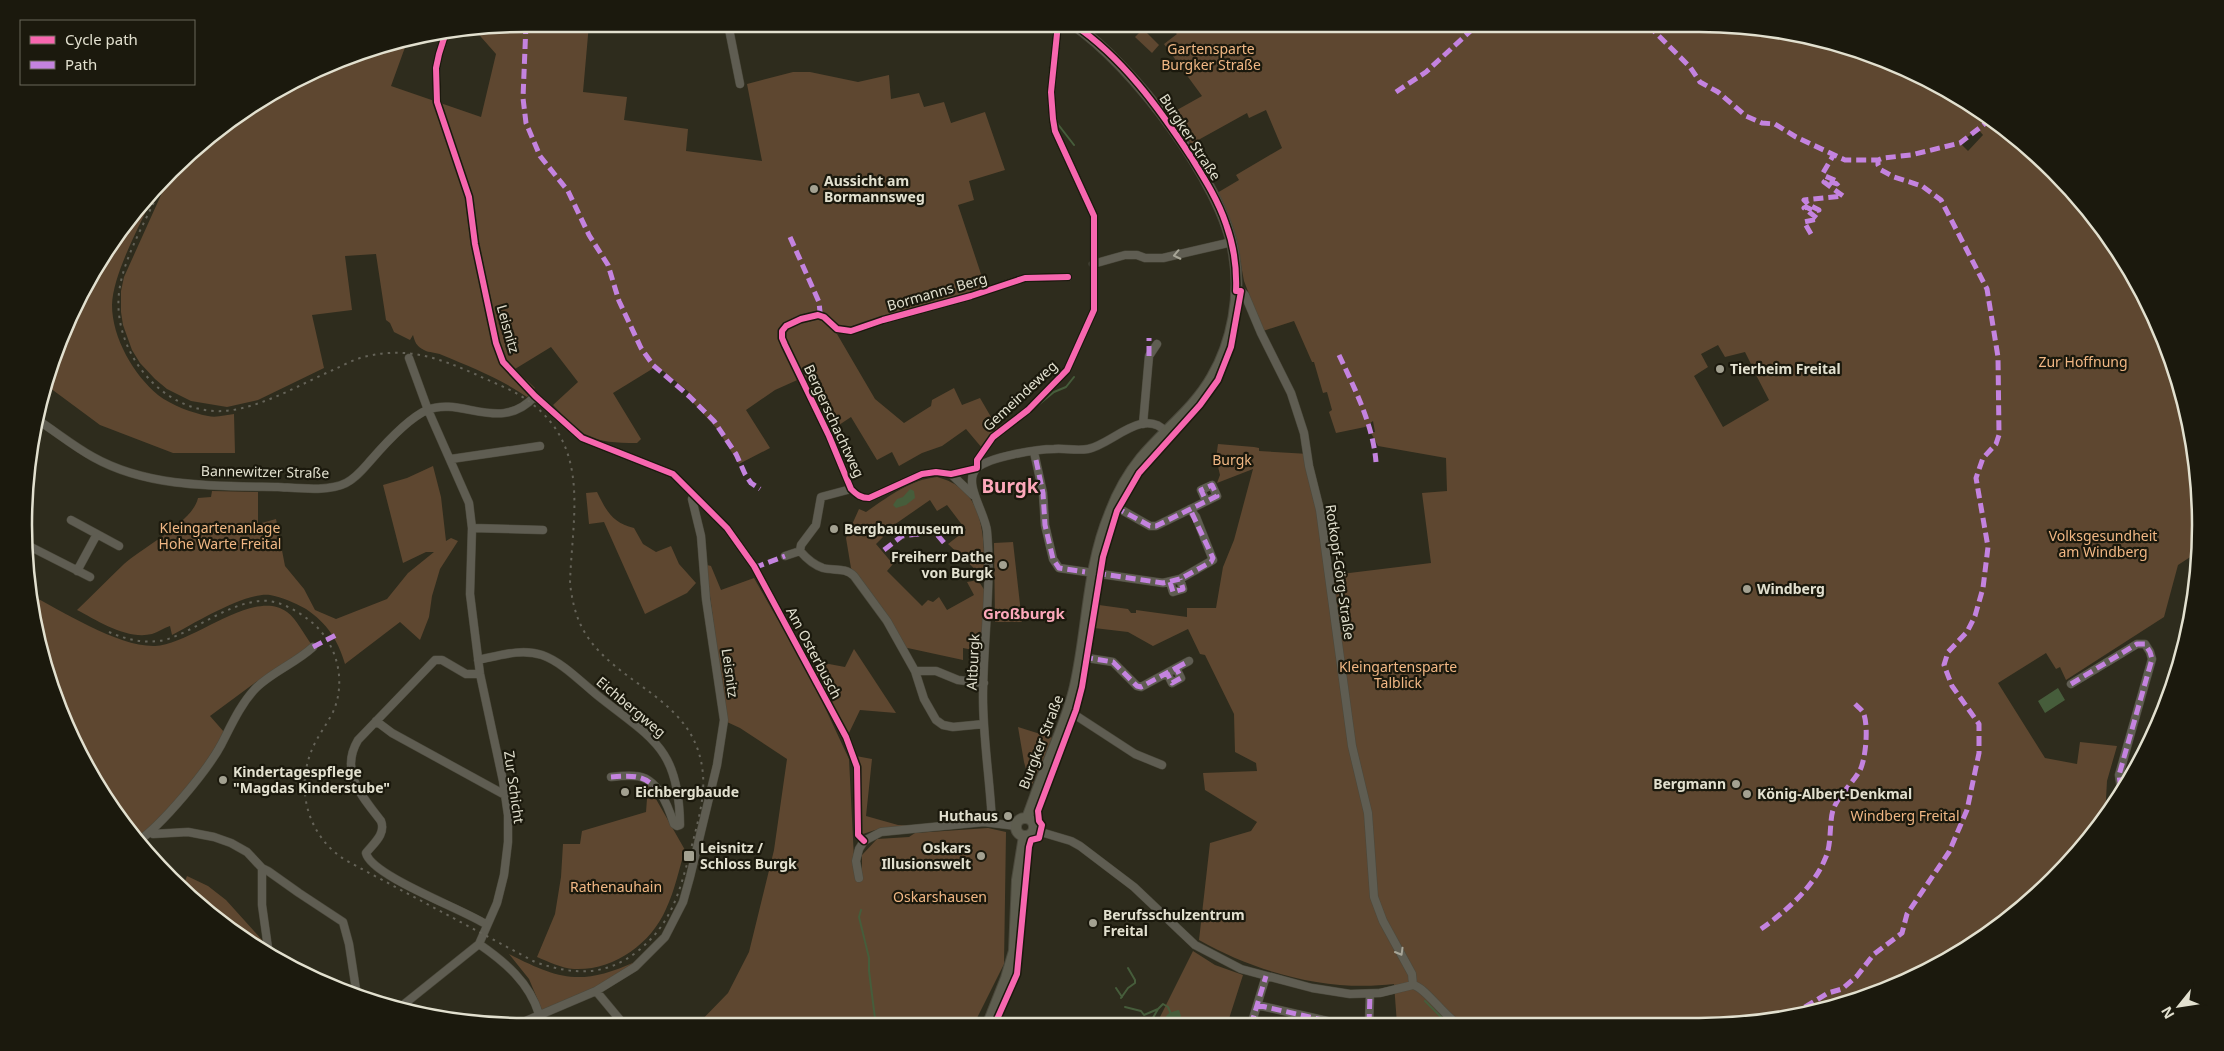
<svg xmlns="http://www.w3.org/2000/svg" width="2224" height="1051" font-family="'Noto Sans',sans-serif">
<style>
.green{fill:#5e4730;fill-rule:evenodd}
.water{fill:#465d3b}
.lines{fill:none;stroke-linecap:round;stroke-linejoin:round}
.stream{stroke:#465d3b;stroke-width:2}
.street-casing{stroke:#4b493c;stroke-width:9}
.secondary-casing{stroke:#4b493c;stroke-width:12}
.street{stroke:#5f5d52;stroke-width:8}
.secondary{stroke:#5e5d4f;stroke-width:10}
.rail{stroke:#656358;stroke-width:2;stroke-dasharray:2.5 5;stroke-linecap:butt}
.quiet{stroke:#c483df;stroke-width:5;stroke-dasharray:10 5;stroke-linecap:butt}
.cycleway-casing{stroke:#1b190d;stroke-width:9}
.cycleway{stroke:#f766af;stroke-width:6}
.oneway{stroke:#a7a597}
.poi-dot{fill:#a3a191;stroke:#1b190d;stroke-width:2}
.labels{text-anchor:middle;stroke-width:4.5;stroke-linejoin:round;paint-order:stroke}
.park-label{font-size:14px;fill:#f1b784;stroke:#1b190d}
.street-label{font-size:14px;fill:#e2e0cf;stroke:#1b190d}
.poi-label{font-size:14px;font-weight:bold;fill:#e2e0cf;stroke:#1b190d;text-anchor:start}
.neighbourhood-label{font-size:15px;font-weight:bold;fill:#fca8ba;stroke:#1b190d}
.district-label{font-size:19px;font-weight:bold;fill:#fca8ba;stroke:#1b190d}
.rim{fill:none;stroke:#e2e0cf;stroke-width:2.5}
</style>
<rect width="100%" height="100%" fill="#2e2c1d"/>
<path class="green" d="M526 24H589L583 92 627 97 624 120 688 129 686 151 762 161 747 84 793 72H810L858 82 889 75 891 99 919 93 924 107 944 102 951 123 985 112 1005 170 969 181 974 200 958 205 986 289 885 316 837 334 875 399 904 423 931 406 932 400 954 388 962 405 980 398 998 429 982 448 966 429 942 446 922 453 899 466 892 452 877 460 851 417 839 425 829 408 821 412 804 377 775 390 746 410 770 448 739 464 718 430 687 396 689 392 657 366 613 393 641 439 637 443C592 443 583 438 553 405L578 382 551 347 515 369 535 388 527 397C501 379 471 367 442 355 436 352 429 353 424 350 416 346 415 342 413 335L410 340 394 332 390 323 386 320 376 254 345 256 352 310 312 315 324 368 258 400 227 407 191 401 167 389 155 379 140 363 132 350 123 325 121 312V291L124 277 170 175 220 128 275 91 364 50 408 39 391 86 481 117 496 54 474 29Z
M1167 24H1699L1797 33 1891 62 1977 108 2053 171 2116 247 2162 334 2191 428 2200 526 2198 552 2178 565 2164 617 2066 680 2060 667 2056 669 2046 653 1998 683 2045 758 2077 764 2080 742 2117 746 2107 781 2105 817 2097 831 2004 923 1891 989 1764 1023 1397 1024 1394 984C1328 992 1257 973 1199 940L1210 843 1251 831 1257 822 1205 790 1203 773 1257 771 1256 763 1235 752 1234 714 1205 655 1200 654 1188 629 1153 646 1128 632 1094 628 1099 605 1128 609 1131 613H1136V610L1187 617V608H1216L1223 567 1234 540 1253 469 1217 483 1220 475 1216 458 1218 444 1254 447 1259 448V451L1309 454 1325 520 1333 575 1431 563 1422 493 1447 491 1446 458 1378 446 1371 433 1375 432 1373 421 1365 427 1336 433 1329 412 1332 410 1327 392 1323 393 1314 362H1312L1294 321 1263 331 1244 281 1236 238 1217 193 1239 180 1236 175 1282 148 1266 110 1249 118 1247 113 1191 144 1188 139H1186L1168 115 1202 96 1164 44 1177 34ZM1978 129 1983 135 1968 151 1960 143ZM1718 345 1725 357 1745 352 1753 368 1755 367 1758 372 1755 373 1769 400 1723 427 1694 376 1708 367 1701 354Z
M1143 29 1159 45 1152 53 1135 37Z
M159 184C145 216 113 271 112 305 112 338 134 375 158 395 171 405 192 413 208 416 216 418 226 415 234 414L235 453H173L100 425 46 385 62 334 91 274 135 214 138 213 148 195Z
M433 466 441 497 446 541 451 538 458 541 440 569 432 596 429 617 420 640 400 622 345 664C338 640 327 623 306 609 295 603 282 597 270 595 245 592 195 623 172 635L170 626C164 628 158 632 152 634 127 640 98 621 77 610 93 595 108 579 124 564 143 547 193 522 198 498L211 497 212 491 258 492V524L276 519 285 566 304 589 315 610 336 619 387 599 408 573 434 552H426L403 563 383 485 407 478Z
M937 477C983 489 983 529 985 569L977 571 948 544 966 530 947 505 937 511 930 500 881 534 883 537 876 544 893 564 887 571 922 606 928 600 933 602 939 597 947 610 974 595 967 582 978 580 985 591 983 652 963 648V660L903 647 851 568 846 538 859 509 866 512C888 497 909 480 937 477Z
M597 492C606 510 612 523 634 528L643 544 656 552 671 546 679 564 696 583 687 593 645 614 604 522 589 524 586 493Z
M1013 542 1022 622H995L994 543Z
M707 565 711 566 721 590 754 578 806 669 829 664 845 667 854 649 896 713 860 710 848 735 820 697 849 759 855 878H862V855L877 839 909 837 915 833 988 828 1006 832 1004 964 973 1026 695 1027 728 993 749 952 774 850 787 759 740 728 727 722 709 589Z
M29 594C62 611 118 647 155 646 192 645 253 587 287 612 297 619 304 635 312 645L291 663 256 682 210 716 224 732C201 774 171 809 136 840L127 831 76 748 61 711 63 709 52 691 48 675 53 670 44 660Z
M1018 727 1053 738 1031 787 1024 762Z
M856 756 872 759 866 816 898 825H929L875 830 863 834 859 831Z
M648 785 685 850C679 869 675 890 666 909 651 944 613 971 574 969 561 968 549 962 537 957L555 914 561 877 563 844H580L582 831 646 812Z
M187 876 208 886 226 900 262 940 264 952 247 943 182 889Z
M1193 951 1215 965 1243 975 1227 1025H1156Z
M509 954C560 980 581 986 635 962L595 988 542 1010 529 979Z"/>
<path class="water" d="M910 489 914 491 915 498 906 505 896 508 893 505 897 499 903 497Z
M2058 688 2065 700 2045 713 2038 701Z
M1179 1010 1181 1016 1178 1025H1168L1164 1021C1166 1013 1171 1012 1179 1010Z"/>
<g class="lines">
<path class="stream" d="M1057 123 1074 145
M1038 405 1054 392 1066 387 1074 377
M861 910 859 917 869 958V971L876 1026
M1116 988 1122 997
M1121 998 1128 988 1135 983V980L1128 968
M1425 1001 1448 1024
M1125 1007 1141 1011 1144 1015 1158 1009 1163 1004 1168 1007 1171 1014
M1146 1023H1150L1158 1009"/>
<defs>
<path id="street" d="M728 24 740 84
M1058 24 1051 92 1053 119 1055 131 1094 216V310L1067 370 1028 410 993 437 977 460V468L951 474 936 472 922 474 869 498C861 498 857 495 851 489L829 436 785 345 782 338V331L786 326 801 319 818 315 824 317 837 329 851 331 883 320 971 296 1025 278 1068 277
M446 32 439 54 436 68 437 102 469 197 475 244 496 343 503 362 535 396 582 438 673 474 727 528 754 566 846 737 857 767 858 831V835L864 841
M1093 264 1125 255H1137L1145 258H1163L1232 242
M1236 291H1241L1245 295 1261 333 1291 393 1304 433 1309 466 1320 510 1352 746 1368 813 1374 897 1383 921 1412 974 1413 985
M36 419C55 431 73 446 93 457 148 488 216 486 278 487 297 488 329 492 346 483 356 478 363 469 371 460 384 445 409 418 427 410 462 396 501 434 535 396
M1143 424 1149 356 1157 344
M1034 452 1043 493 1045 525 1053 559 1059 568 1163 583 1180 579 1213 560 1196 517 1190 509
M451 459 540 446
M951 474 973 495
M1113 505 1150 526H1156L1217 496 1212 485 1201 490 1206 501
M71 520 119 546
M472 528 543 530
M27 545 90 577
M800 551C806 558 814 565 823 568 834 571 845 567 854 576L887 621 915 671 924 699 936 720 943 725 953 727 984 724
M785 556 800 551 801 545 816 525 821 497 851 489
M77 571 97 534
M1170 582 1173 592 1183 589 1180 579
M1081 657 1113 662 1137 686 1141 687 1176 668 1181 678 1172 683 1167 673
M478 660C498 656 521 648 542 655 562 662 581 682 597 695 652 739 679 747 680 825L677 826 674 824C668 806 658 777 635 776 627 775 619 776 611 777
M1176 668 1189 661
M915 671H936L958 680 984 683
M480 674H466L442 660H435L358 740C339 772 362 796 381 821 386 834 374 843 366 853 371 876 465 910 487 925
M2071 684 2137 644H2145L2150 652 2152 659 2119 775 2121 789
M1069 711 1135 754 1162 765
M376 721 392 733 505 795
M992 822C990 780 983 739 983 697 983 642 992 587 987 531 985 512 962 482 977 468 989 457 1037 449 1054 449 1065 448 1076 451 1088 449 1111 445 1144 406 1166 432
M1034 830 1071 841 1080 846 1134 887 1195 945 1241 969 1312 988 1350 994 1380 993 1413 985
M151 832 153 834 188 832 214 837 231 843 247 852 262 868 268 871 299 893 343 922 349 944 357 996
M137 842C162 825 207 771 221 745 231 726 240 705 255 689 270 673 296 663 313 647
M262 868V905L269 955
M859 878 856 861 859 849 864 841 881 832 984 822 1016 826
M479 944C505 962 529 982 539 1014
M1413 985C1425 987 1444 1016 1458 1024
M596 991 626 1027
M1257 1005 1327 1021 1333 1024
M398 1009 479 944 497 903 504 875 508 842V815L503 781 480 674 470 594 472 528 469 503 428 410 409 358
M1369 1024 1370 994
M1251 1025 1266 976
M514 1026 596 991 635 967 665 937 683 902 690 877 717 765 724 720 706 599 701 536 692 499 694 496"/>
<path id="secondary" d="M1027 818C1034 800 1040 781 1048 763 1058 737 1069 713 1075 686 1088 629 1087 568 1110 513 1117 494 1128 474 1141 458 1164 430 1194 409 1212 377 1233 341 1241 295 1234 254 1223 182 1133 65 1073 24
M1016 827a9 9 0 1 1 18 0a9 9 0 1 1-18 0Z
M987 1026 1006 978 1014 951 1017 880 1024 836"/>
</defs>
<use href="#street" class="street-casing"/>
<use href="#secondary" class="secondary-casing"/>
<use href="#street" class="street"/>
<use href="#secondary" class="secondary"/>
<path class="rail" d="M109 632C127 640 145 644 165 640 197 630 226 604 260 601 277 599 296 610 309 620 337 641 347 681 333 712 326 726 316 738 311 752 295 793 310 839 347 861L535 962C573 975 605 977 638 951 672 923 679 893 690 853 696 828 705 801 703 775 697 698 619 688 585 633 576 618 572 601 570 583 572 517 591 449 531 403 515 390 493 383 475 374 439 358 408 347 368 356 356 358 344 365 333 370 301 384 268 404 233 410 165 421 108 350 120 286 126 252 151 211 165 179"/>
<path class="quiet" d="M526 24 523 98 526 123 540 156 568 191 589 235 608 265 619 301 641 348 653 365 690 397 714 421 736 454 745 474 751 483 760 489
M1650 24 1654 31 1690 67 1700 82 1718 92 1746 116 1762 123 1775 124 1796 137 1845 160H1878L1883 158 1911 155 1960 143 1991 119
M1396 92 1426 72 1478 24
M1811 234 1804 222 1818 219 1804 208 1806 207 1814 211 1819 210 1809 205 1804 200 1843 196 1824 182 1826 180 1837 184 1839 182 1825 176 1823 173 1834 154
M790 237 819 302 820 312 818 315
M1339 355C1355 389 1373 425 1376 462
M1149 356V338
M1036 460 1043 493 1045 525 1053 559 1059 568 1085 572
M1115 507 1150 526H1156L1217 496 1212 485 1201 490 1206 501
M884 550 902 536 935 532 945 544
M754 566H759L785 556
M1096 573 1163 583 1180 579 1211 562 1213 558 1190 509
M1170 582 1173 592 1183 589 1180 579
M313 647 336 635
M1083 657 1113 662 1137 686 1141 687 1176 668 1181 678 1172 683 1167 673
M1176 668 1189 661
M2071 684 2137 644H2145L2150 652 2152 659 2119 775 2121 789
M611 777C638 775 647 775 664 798
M1761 929C1786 911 1813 888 1825 859 1832 845 1829 823 1833 810 1838 796 1851 785 1859 772 1866 761 1869 724 1863 712 1861 709 1857 706 1855 704
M1257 1005 1327 1021 1333 1024
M1792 1015 1828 993 1842 989 1857 976 1874 954 1902 933 1907 914 1949 852 1967 810 1979 753V724L1952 686 1944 665 1948 652 1967 632 1975 616 1983 588 1988 547 1976 478 1983 458 1996 444 1999 435 1998 357 1987 289 1941 200 1922 186 1894 177 1881 170 1878 165V160
M1369 1024 1370 994
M1251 1025 1266 976"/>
<defs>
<path id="cycleway" d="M1058 24 1051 92 1053 119 1055 131 1094 216V310L1067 370 1028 410 993 437 977 460V468L951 474 936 472 922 474 869 498C861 498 857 495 851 489L829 436 785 345 782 338V331L786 326 801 319 818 315 824 317 837 329 851 331 883 320 971 296 1025 278 1068 277
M446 32 439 54 436 68 437 102 469 197 475 244 496 343 503 362 535 396 582 438 673 474 727 528 754 566 846 737 857 767 858 831V835L864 841
M994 1026 1017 974 1029 847 1031 840 1039 838 1042 825 1039 821 1038 811 1076 710 1082 687 1103 557 1117 511 1139 473 1200 405 1218 380 1231 347 1241 291H1236C1237 268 1234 246 1226 224 1218 200 1204 178 1191 157 1159 108 1122 57 1073 24"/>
</defs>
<use href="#cycleway" class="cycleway-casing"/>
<use href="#cycleway" class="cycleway"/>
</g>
<defs><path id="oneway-chevron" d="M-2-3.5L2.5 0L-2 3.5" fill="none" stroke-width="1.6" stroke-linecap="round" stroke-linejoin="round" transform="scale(1.25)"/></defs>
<g class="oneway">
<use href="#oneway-chevron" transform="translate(1177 255) rotate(168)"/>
<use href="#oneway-chevron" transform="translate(1400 952) rotate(60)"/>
</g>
<g class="poi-dot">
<circle cx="814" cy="189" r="5"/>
<circle cx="1720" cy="369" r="5"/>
<circle cx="834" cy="529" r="5"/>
<circle cx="1003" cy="565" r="5"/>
<circle cx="1747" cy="589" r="5"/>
<circle cx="223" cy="780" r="5"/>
<circle cx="1736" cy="784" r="5"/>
<circle cx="625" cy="792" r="5"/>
<circle cx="1747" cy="794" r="5"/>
<circle cx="1008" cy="816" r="5"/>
<rect x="683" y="850" width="12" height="12" rx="2.5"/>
<circle cx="981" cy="856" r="5"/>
<circle cx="1093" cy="923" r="5"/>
</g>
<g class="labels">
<g class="park-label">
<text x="1211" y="54">Gartensparte<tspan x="1211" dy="16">Burgker Straße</tspan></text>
<text x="2083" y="367">Zur Hoffnung</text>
<text x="1232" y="465">Burgk</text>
<text x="220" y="533">Kleingartenanlage<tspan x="220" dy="16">Hohe Warte Freital</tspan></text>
<text x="2103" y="541">Volksgesundheit<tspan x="2103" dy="16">am Windberg</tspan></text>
<text x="1398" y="672">Kleingartensparte<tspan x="1398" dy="16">Talblick</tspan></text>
<text x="1905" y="821">Windberg Freital</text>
<text x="616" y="892">Rathenauhain</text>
<text x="940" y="902">Oskarshausen</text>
</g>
<g class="street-label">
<text transform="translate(1190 137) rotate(57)" y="5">Burgker Straße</text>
<text transform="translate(937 292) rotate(-16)" y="5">Bormanns Berg</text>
<text transform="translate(508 329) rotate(74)" y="5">Leisnitz</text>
<text transform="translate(1020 396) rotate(-43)" y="5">Gemeindeweg</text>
<text transform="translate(834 421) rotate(65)" y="5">Bergerschachtweg</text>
<text transform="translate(265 472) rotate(1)" y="5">Bannewitzer Straße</text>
<text transform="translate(1340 572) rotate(82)" y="5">Rotkopf-Görg-Straße</text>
<text transform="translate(814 653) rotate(62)" y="5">Am Osterbusch</text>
<text transform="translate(973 662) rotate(-87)" y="5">Altburgk</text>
<text transform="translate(730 673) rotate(82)" y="5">Leisnitz</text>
<text transform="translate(631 707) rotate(40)" y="5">Eichbergweg</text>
<text transform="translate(1041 742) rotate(-69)" y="5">Burgker Straße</text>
<text transform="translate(514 787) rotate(82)" y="5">Zur Schicht</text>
</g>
<g class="poi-label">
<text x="824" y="186">Aussicht am<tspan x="824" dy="16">Bormannsweg</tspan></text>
<text x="1730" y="374">Tierheim Freital</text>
<text x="844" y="534">Bergbaumuseum</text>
<text x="993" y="562" text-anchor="end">Freiherr Dathe<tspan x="993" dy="16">von Burgk</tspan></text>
<text x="1757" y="594">Windberg</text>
<text x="233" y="777">Kindertagespflege<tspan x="233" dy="16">"Magdas Kinderstube"</tspan></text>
<text x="1726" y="789" text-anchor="end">Bergmann</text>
<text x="635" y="797">Eichbergbaude</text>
<text x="1757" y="799">König-Albert-Denkmal</text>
<text x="998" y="821" text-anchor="end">Huthaus</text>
<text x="700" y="853">Leisnitz /<tspan x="700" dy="16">Schloss Burgk</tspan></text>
<text x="971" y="853" text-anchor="end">Oskars<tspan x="971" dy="16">Illusionswelt</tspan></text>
<text x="1103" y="920">Berufsschulzentrum<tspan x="1103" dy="16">Freital</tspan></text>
</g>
<g class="neighbourhood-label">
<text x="1024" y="619">Großburgk</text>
</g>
<g class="district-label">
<text x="1010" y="493">Burgk</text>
</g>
</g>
<path d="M0 0H2224V1051H0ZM525 32H1699A493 493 0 0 1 2192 525V525A493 493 0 0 1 1699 1018H525A493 493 0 0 1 32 525V525A493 493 0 0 1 525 32Z" fill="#1b190d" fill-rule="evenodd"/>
<path class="rim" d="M525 32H1699A493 493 0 0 1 2192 525V525A493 493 0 0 1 1699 1018H525A493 493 0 0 1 32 525V525A493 493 0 0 1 525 32Z"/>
<rect x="20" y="20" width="175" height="65" fill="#1b190d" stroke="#6b695b"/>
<rect x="30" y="36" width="25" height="8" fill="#f766af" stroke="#6b695b"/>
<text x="65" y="45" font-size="15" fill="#e2e0cf">Cycle path</text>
<rect x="30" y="61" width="25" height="8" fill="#c483df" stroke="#6b695b"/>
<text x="65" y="70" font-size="15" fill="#e2e0cf">Path</text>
<g transform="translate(2179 1006) rotate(240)" stroke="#1b190d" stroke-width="4" paint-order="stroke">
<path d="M0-4L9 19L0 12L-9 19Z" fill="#e2e0cf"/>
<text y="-8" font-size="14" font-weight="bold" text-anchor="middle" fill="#e2e0cf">N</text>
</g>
</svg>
